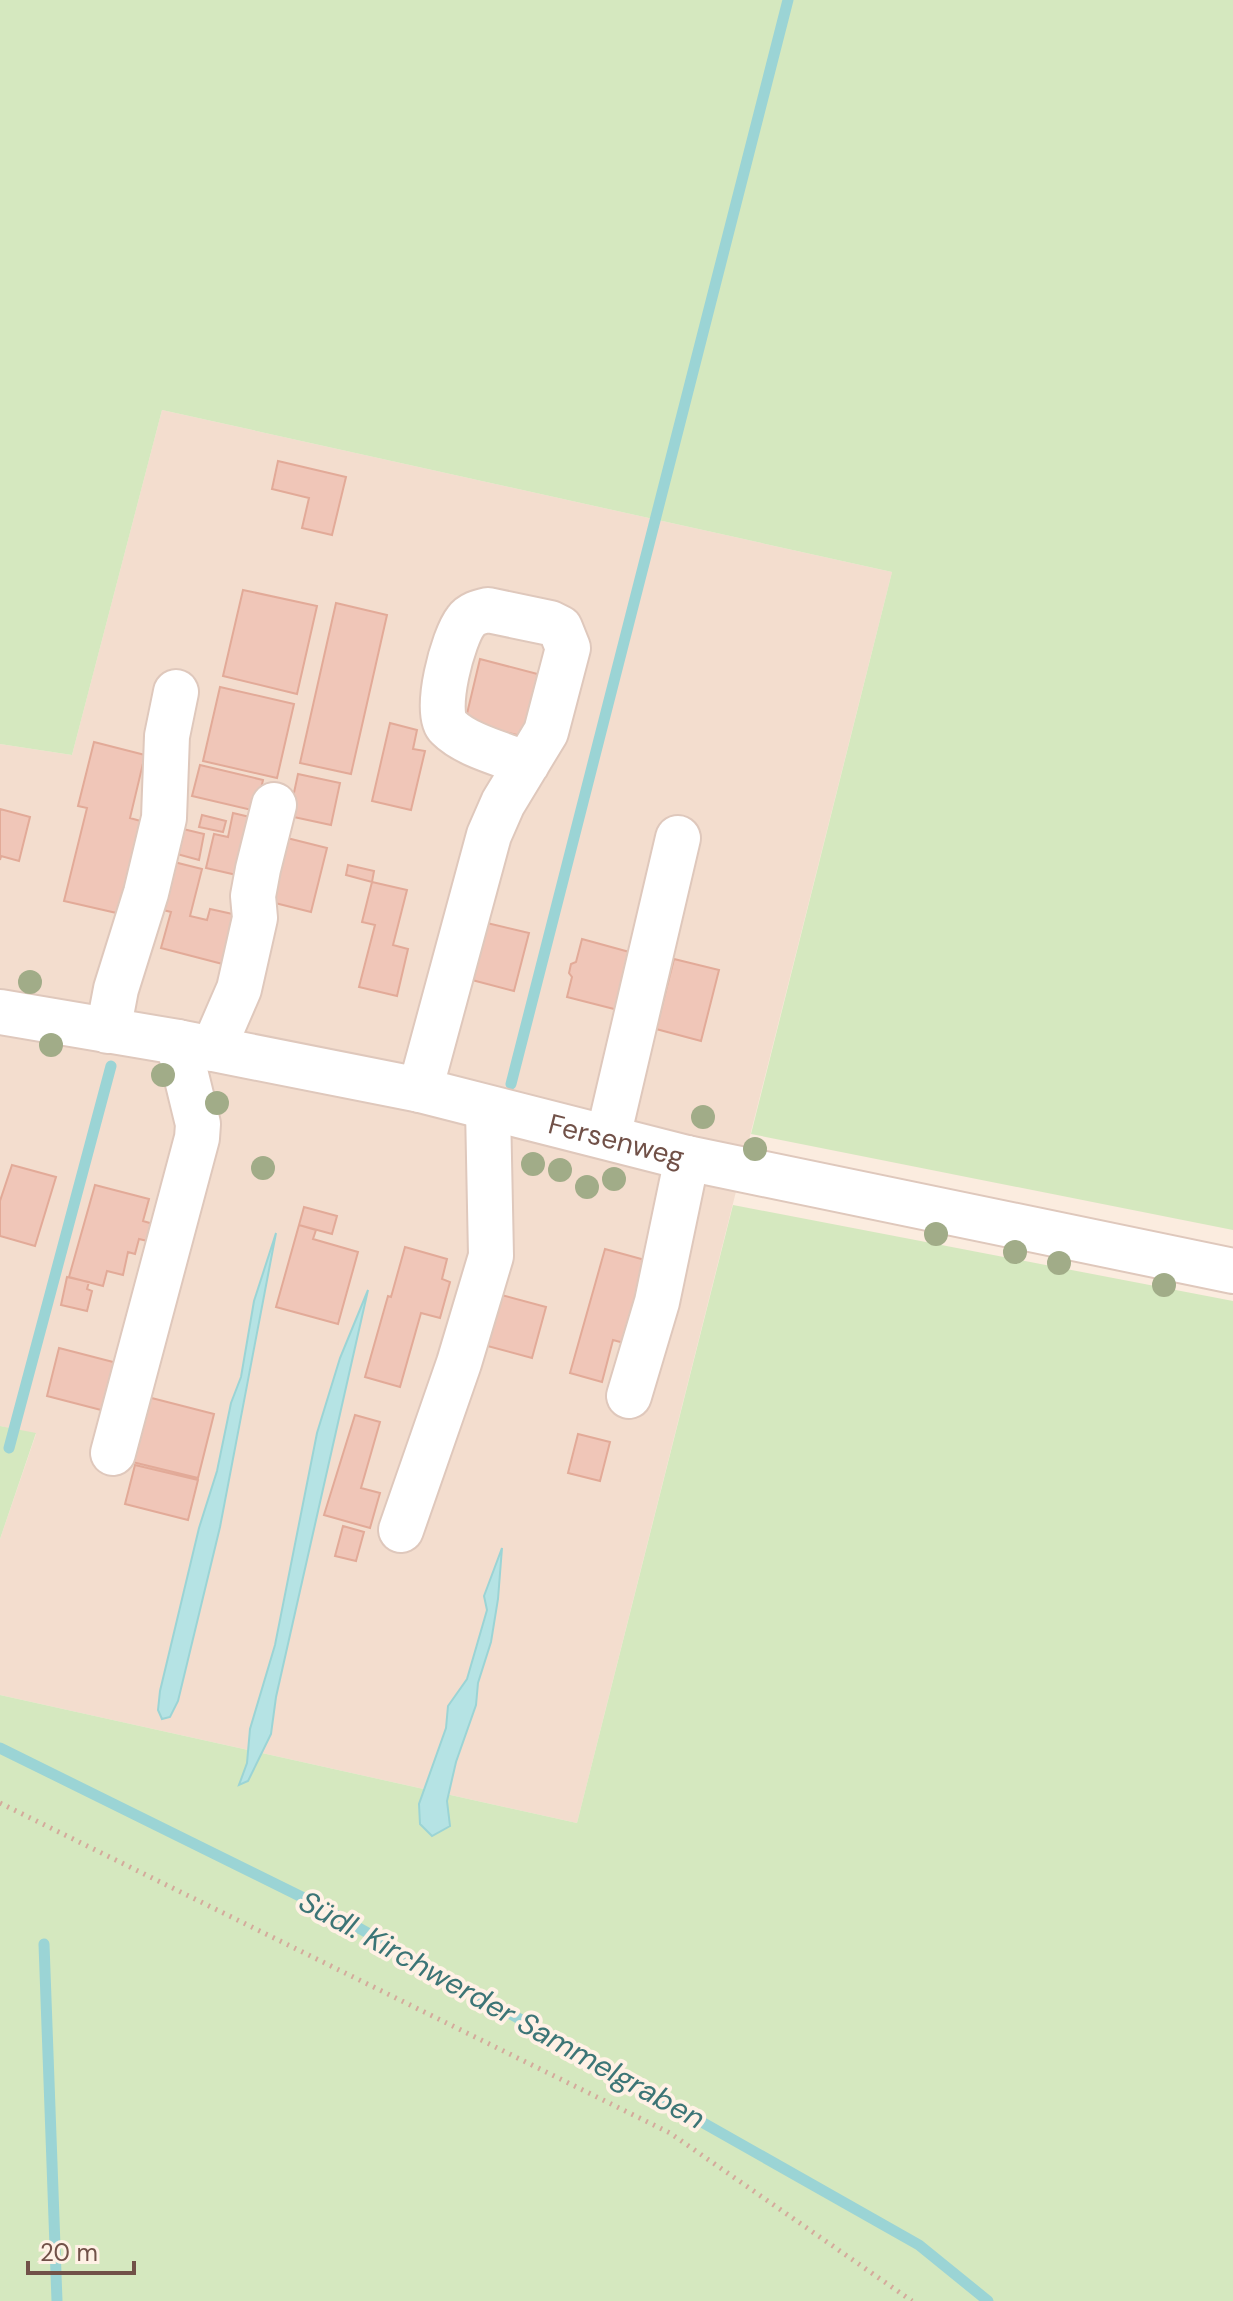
<svg xmlns="http://www.w3.org/2000/svg" width="1233" height="2301" font-family="'DM Sans',sans-serif">
<style>
.residential{fill:#f3ddce}
.green{fill:#d5e8bf}
.water{fill:#b5e3e4;stroke:#9bd4d5;stroke-width:2}
.lines{fill:none;stroke-linecap:round;stroke-linejoin:round}
.stream{stroke:#9bd4d5;stroke-width:11}
.building{fill:#f0c6b8;stroke:#e2aa98;stroke-width:2}
.minor-casing{stroke:#dfc8bc;stroke-width:48}
.path{stroke:#d4aa9b;stroke-width:5;stroke-dasharray:2 6;stroke-linecap:butt}
.minor{stroke:#fff;stroke-width:44}
.tree{fill:#a1ac88}
.labels{text-anchor:middle;stroke-width:8;stroke-linejoin:round;paint-order:stroke}
.street-label{font-size:28px;fill:#715148;stroke:#fff1e5}
.water-label{font-size:30px;font-style:italic;fill:#3c7576;stroke:#fff1e5}
</style>
<rect width="100%" height="100%" fill="#fbecdf"/>
<path class="residential" d="M162 410 892 572 577 1823 0 1695V1539L36 1434 0 1426V744L72 755Z"/>
<path class="green" d="M0 0H1233V1230L751 1134 892 572 162 410 72 755 0 744Z
M733 1205 1233 1301V2301H0V1695L577 1823Z
M0 1426 36 1433 0 1539Z"/>
<path class="water" d="M276 1233 220 1527 178 1701 170 1717 162 1719 158 1710 160 1691 199 1528 217 1471 231 1403 241 1377 254 1301Z
M368 1290 276 1697 271 1734 248 1781 239 1785 247 1763 250 1729 275 1645 317 1433 340 1358Z
M502 1548 498 1599 491 1642 478 1683 476 1705 456 1762 447 1801 450 1826 432 1836 420 1824 419 1804 446 1728 448 1706 467 1679 487 1610 484 1596Z"/>
<g class="lines">
<path class="stream" d="M511 1084 788 0
M9 1448 111 1066
M0 1748 320 1906 919 2245 988 2301
M44 1944 57 2301"/>
</g>
<path class="building" d="M278 461 346 477 332 535 302 528 309 498 272 489Z
M243 590 317 606 297 694 223 676Z
M336 603 387 615 351 774 300 763Z
M480 659 545 676 529 738 465 722Z
M220 687 294 704 277 778 203 761Z
M390 723 417 730 413 749 425 751 411 810 372 801Z
M94 742 145 755 130 818 144 822 121 914 64 901 87 808 78 806Z
M200 765 263 780 256 811 192 796Z
M298 774 340 783 331 825 289 816Z
M0 809 30 817 19 861 1 856 0 860Z
M233 813 254 818 241 876 206 868 214 834 228 837Z
M202 815 226 821 223 832 199 827Z
M183 829 204 834 199 860 177 854Z
M283 837 327 848 311 912 267 901Z
M174 862 202 869 190 916 207 920 210 909 246 917 234 967 161 948 171 912 163 910Z
M348 865 374 871 372 882 346 875Z
M372 882 407 890 393 945 408 949 397 996 359 987 375 925 362 922Z
M487 923 529 933 514 991 472 980Z
M582 939 633 953 618 1010 567 997 572 977 569 973 571 964 576 962Z
M674 959 719 970 701 1041 656 1029Z
M12 1165 56 1177 35 1246 0 1236V1201Z
M95 1185 149 1199 143 1221 160 1226 156 1243 139 1239 135 1254 128 1252 123 1275 107 1271 103 1286 69 1277Z
M304 1207 337 1216 332 1234 299 1225Z
M299 1225 316 1230 313 1239 358 1252 338 1324 276 1307Z
M405 1247 447 1259 442 1279 450 1282 440 1318 421 1313 400 1387 365 1377 388 1296 391 1297Z
M605 1249 645 1260 635 1346 613 1340 602 1382 570 1373Z
M67 1277 89 1282 87 1289 92 1291 87 1311 61 1305Z
M494 1293 546 1307 532 1358 480 1344Z
M59 1348 117 1363 105 1411 47 1396Z
M136 1394 214 1414 198 1478 120 1459Z
M355 1415 380 1422 361 1488 380 1493 370 1528 324 1515Z
M578 1434 610 1442 600 1481 568 1473Z
M135 1465 198 1480 188 1520 125 1504Z
M343 1526 364 1532 356 1561 335 1556Z"/>
<g class="lines">
<defs>
<g id="minor">
<path id="s1" d="M0 1012 178 1042 420 1090 687 1158 1233 1271"/>
<path d="M108 1031 116 989 146 893 164 818 167 736 176 692"/>
<path d="M213 1049 239 989 255 918 253 896 258 869 274 805"/>
<path d="M420 1090 489 835 503 803 546 732 568 648 560 628 550 623 488 610C479 612 471 614 466 621 453 637 433 713 448 727 467 746 503 754 527 764"/>
<path d="M608 1137 678 838"/>
<path d="M629 1396 657 1302 687 1158"/>
<path d="M113 1453 197 1138 198 1124 178 1042"/>
<path d="M401 1530 459 1363 491 1256 488 1109"/>
</g>
</defs>
<use href="#minor" class="minor-casing"/>
<path class="path" d="M0 1803 670 2133 912 2301"/>
<use href="#minor" class="minor"/>
</g>
<g class="tree">
<circle cx="30" cy="982" r="12"/>
<circle cx="51" cy="1045" r="12"/>
<circle cx="163" cy="1075" r="12"/>
<circle cx="217" cy="1103" r="12"/>
<circle cx="703" cy="1117" r="12"/>
<circle cx="755" cy="1149" r="12"/>
<circle cx="533" cy="1164" r="12"/>
<circle cx="263" cy="1168" r="12"/>
<circle cx="560" cy="1170" r="12"/>
<circle cx="614" cy="1179" r="12"/>
<circle cx="587" cy="1187" r="12"/>
<circle cx="936" cy="1234" r="12"/>
<circle cx="1015" cy="1252" r="12"/>
<circle cx="1059" cy="1263" r="12"/>
<circle cx="1164" cy="1285" r="12"/>
</g>
<g class="labels">
<g class="street-label">
<text dy="10" stroke="none"><textPath href="#s1" startOffset="630">Fersenweg</textPath></text>
</g>
<g class="water-label">
<text transform="translate(502 2010) rotate(29)" y="10">Südl. Kirchwerder Sammelgraben</text>
</g>
</g>
<path d="M28 2261v12h106v-12" fill="none" stroke="#715148" stroke-width="4"/>
<text x="40" y="2261" font-size="24" fill="#715148" stroke="#fff1e5" stroke-width="6" paint-order="stroke">20 m</text>
</svg>
